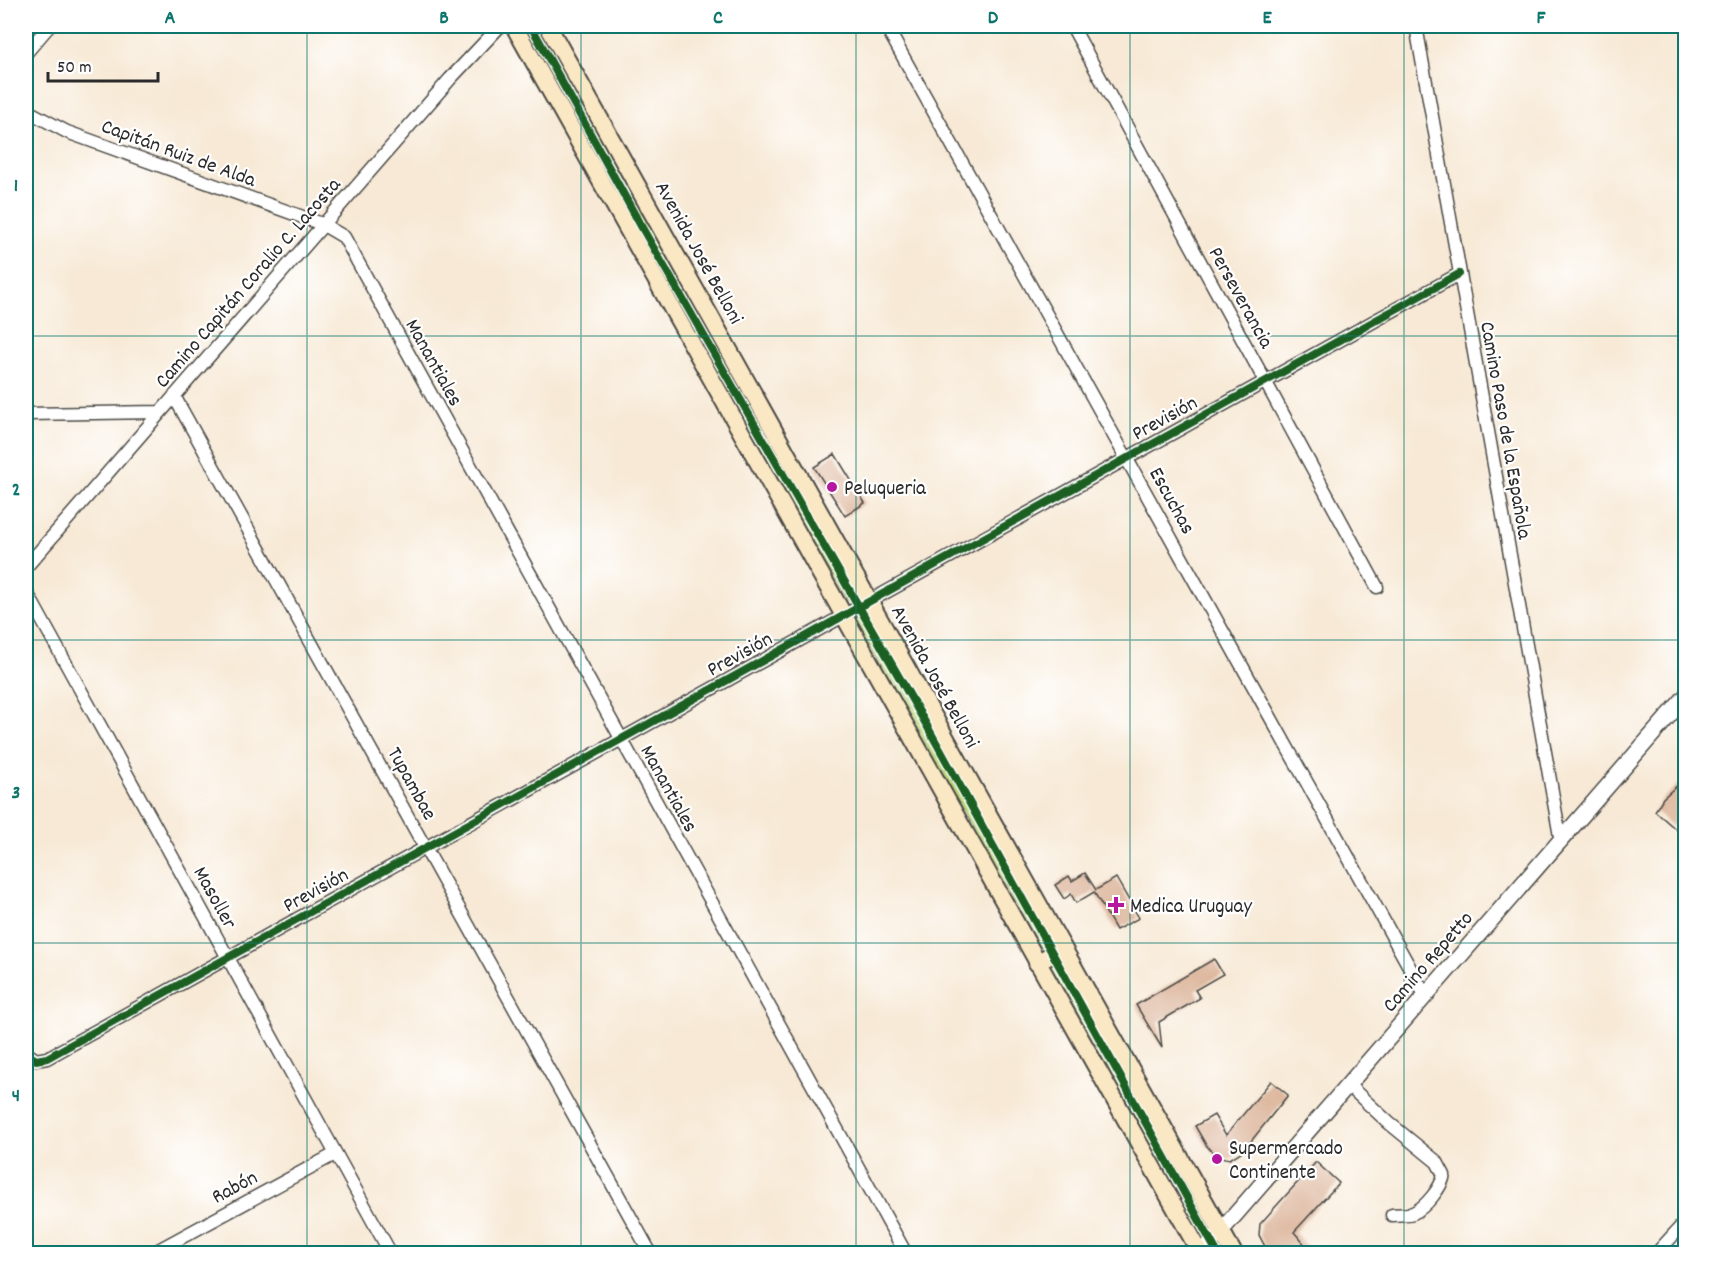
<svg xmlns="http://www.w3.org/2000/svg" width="1711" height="1279" font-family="Dekko,sans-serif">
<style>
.green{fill:#bdd67c;stroke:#748054;stroke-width:1.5}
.building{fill:#dbb297}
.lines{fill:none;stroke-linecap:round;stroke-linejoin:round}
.minor-casing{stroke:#4a4844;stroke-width:15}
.tertiary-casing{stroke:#4a4844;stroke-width:18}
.secondary-casing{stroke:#4a4844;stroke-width:20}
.minor{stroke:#fff;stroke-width:12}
.tertiary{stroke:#fff;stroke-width:15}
.secondary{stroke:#fae7c3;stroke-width:16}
.cycleway-casing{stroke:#fff;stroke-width:11}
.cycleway{stroke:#1b5e20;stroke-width:8}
.grid{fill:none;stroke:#0f766e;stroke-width:1.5;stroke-opacity:0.55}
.poi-dot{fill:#b5179e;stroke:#fff;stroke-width:2}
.labels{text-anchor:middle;stroke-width:4.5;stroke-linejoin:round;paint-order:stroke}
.street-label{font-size:21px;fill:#2b2b2b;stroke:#fff}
.poi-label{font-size:21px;fill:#2b2b2b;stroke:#fff;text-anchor:start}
.neatline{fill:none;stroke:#0f766e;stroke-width:2}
.grid-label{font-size:20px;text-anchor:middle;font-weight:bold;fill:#0f766e}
</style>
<rect width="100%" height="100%" fill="#fff"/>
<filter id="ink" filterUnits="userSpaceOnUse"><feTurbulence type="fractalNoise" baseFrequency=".0167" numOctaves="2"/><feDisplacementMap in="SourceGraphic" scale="12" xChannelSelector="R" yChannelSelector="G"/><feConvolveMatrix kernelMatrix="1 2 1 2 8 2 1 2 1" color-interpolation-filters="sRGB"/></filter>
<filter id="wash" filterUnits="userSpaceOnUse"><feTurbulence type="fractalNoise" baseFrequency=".008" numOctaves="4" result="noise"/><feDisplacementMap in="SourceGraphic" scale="24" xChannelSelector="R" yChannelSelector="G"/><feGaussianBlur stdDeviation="1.35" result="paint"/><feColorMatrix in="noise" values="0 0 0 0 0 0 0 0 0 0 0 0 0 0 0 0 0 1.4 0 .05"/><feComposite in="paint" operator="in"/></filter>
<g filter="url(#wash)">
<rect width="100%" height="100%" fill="#f7e9d5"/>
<path class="green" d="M520 26H536L854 591V596L844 602Z
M861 609 865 611 1050 940V945L1040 951 851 616Z
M1055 959H1060L1207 1219 1201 1229H1194L1047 966Z"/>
<g id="blocks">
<path class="building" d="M835 454 865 503 845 516 814 467Z
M1686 778V838L1655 811 1663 798Z
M1085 873 1096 890 1116 878 1139 918 1116 930 1094 892 1076 903 1071 894 1064 899 1055 885 1069 876 1072 881Z
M1214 959 1223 974 1195 990 1200 998 1159 1022 1162 1048 1136 1005Z
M1271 1081 1288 1095 1244 1150 1230 1159 1216 1156 1206 1145 1195 1126 1214 1115 1226 1135Z
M1316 1162 1339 1183 1294 1232 1313 1254H1269L1259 1235 1260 1224Z"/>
</g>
</g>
<g filter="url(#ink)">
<use href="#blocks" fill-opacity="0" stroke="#4a4844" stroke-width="1.5"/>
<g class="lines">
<defs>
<path id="minor" d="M886 26 1425 995
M1072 26 1377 587
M1416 26 1561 842
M26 53 49 26
M26 110 67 132 322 224 344 237 906 1254
M174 396 651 1254
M26 414 160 412
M26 567 450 79 500 26
M26 591 391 1254
M26 1053 36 1060 47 1058 1459 274
M1347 1084 1389 1123 1437 1162 1444 1175C1441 1188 1426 1207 1413 1213 1407 1215 1399 1214 1392 1215
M151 1254 335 1154
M1656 1254 1686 1221"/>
<path id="tertiary" d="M1201 1254 1686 696"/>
<path id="secondary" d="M514 26 1201 1254
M548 26 1234 1254
M1037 963 1063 948"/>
</defs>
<use href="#minor" class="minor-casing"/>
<use href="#tertiary" class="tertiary-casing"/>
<use href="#secondary" class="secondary-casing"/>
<use href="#minor" class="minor"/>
<use href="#tertiary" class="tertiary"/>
<use href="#secondary" class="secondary"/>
<defs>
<path id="cycleway" d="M531 26 641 226 926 724 1218 1254
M26 1053 36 1060 47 1058 1459 274"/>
</defs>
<use href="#cycleway" class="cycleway-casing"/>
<use href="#cycleway" class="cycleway"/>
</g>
</g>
<path class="grid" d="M307 26V1254M581 26V1254M856 26V1254M1130 26V1254M1404 26V1254M26 336H1686M26 640H1686M26 943H1686"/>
<g class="poi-dot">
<circle cx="832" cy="487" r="6"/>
<path d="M1113 896h6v6h6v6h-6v6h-6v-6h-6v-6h6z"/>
<circle cx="1217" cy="1159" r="6"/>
</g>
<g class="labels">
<g class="street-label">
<text transform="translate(179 152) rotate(20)" y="7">Capitán Ruiz de Alda</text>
<text transform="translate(700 252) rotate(61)" y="7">Avenida José Belloni</text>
<text transform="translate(247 282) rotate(-49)" y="7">Camino Capitán Coralio C. Lacosta</text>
<text transform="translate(1242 297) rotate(61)" y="7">Perseverancia</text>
<text transform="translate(435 362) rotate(61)" y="7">Manantiales</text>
<text transform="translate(1164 417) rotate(-29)" y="7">Previsión</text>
<text transform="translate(1507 430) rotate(80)" y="7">Camino Paso de la Española</text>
<text transform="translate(1173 500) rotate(61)" y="7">Escuchas</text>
<text transform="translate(739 653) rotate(-29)" y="7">Previsión</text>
<text transform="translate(936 676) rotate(61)" y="7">Avenida José Belloni</text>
<text transform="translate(413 783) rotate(61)" y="7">Tupambae</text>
<text transform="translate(670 788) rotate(61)" y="7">Manantiales</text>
<text transform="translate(315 889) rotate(-29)" y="7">Previsión</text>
<text transform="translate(216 897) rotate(61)" y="7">Masoller</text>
<text transform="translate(1427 961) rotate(-49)" y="7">Camino Repetto</text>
<text transform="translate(234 1186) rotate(-28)" y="7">Rabón</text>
</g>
<g class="poi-label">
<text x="844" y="494">Peluqueria</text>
<text x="1130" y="912">Medica Uruguay</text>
<text x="1229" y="1154">Supermercado<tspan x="1229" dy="24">Continente</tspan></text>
</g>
</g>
<rect width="1711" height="1279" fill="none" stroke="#fff" stroke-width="66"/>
<path d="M48 72v9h110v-9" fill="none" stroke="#2b2b2b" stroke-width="3"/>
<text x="57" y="72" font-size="18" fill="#2b2b2b" stroke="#ffffff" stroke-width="4.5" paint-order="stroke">50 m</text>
<rect x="33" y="33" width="1645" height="1213" class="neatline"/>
<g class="grid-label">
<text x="170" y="23">A</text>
<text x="444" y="23">B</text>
<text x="718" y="23">C</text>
<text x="993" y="23">D</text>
<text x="1267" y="23">E</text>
<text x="1541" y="23">F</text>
<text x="16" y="191">1</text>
<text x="16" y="495">2</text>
<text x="16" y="798">3</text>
<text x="16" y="1101">4</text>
</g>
</svg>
